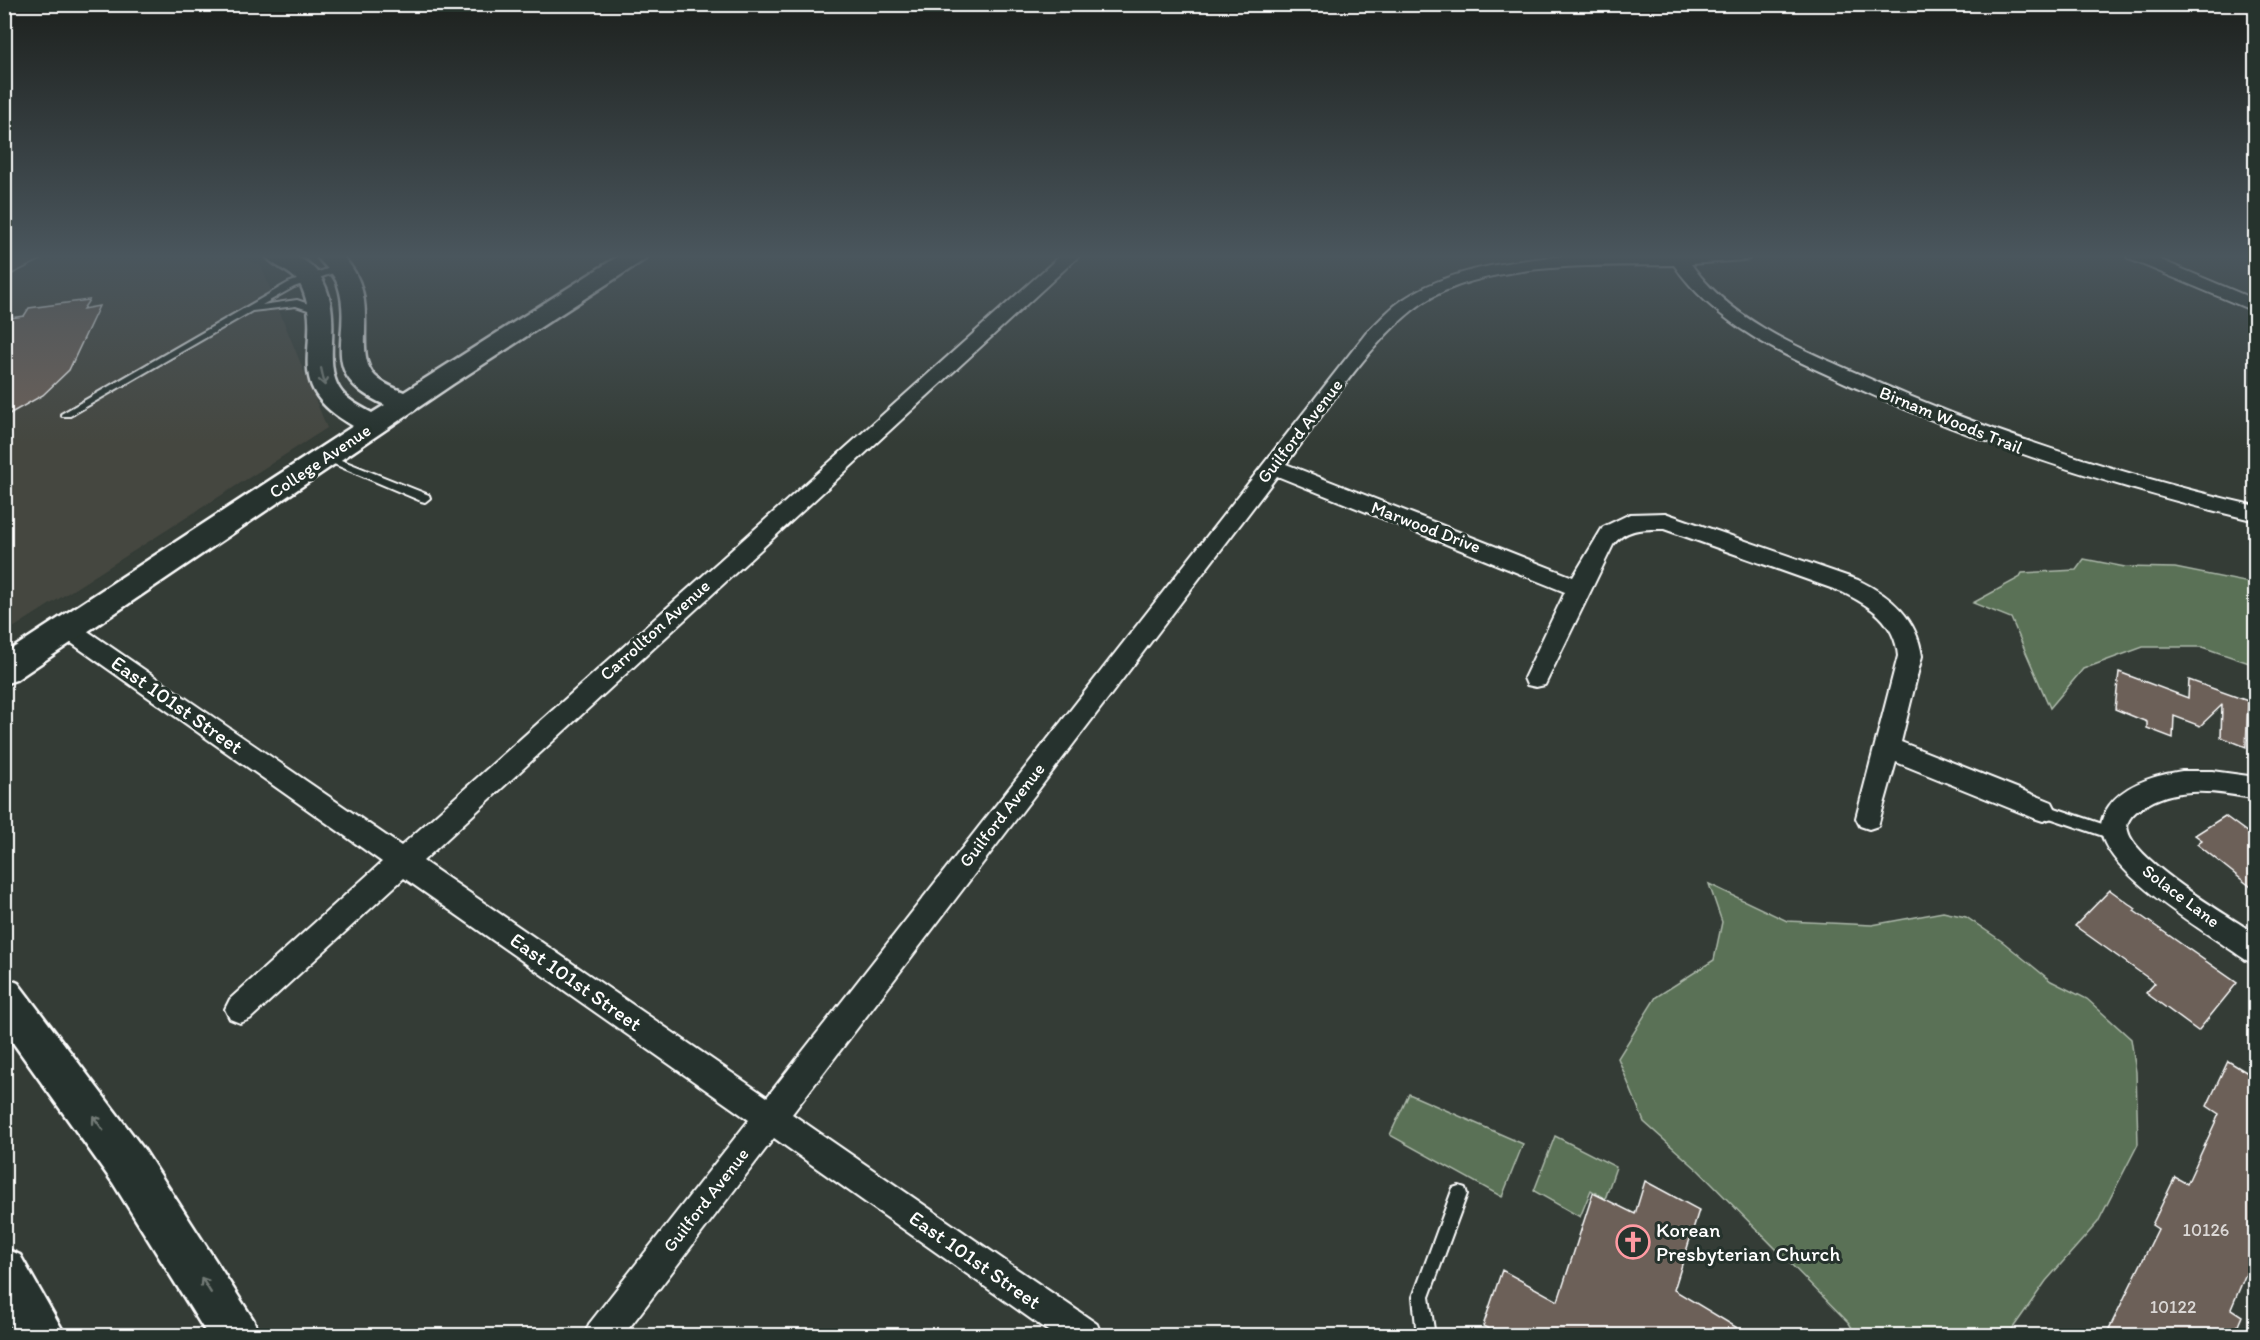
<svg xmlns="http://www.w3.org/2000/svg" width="2260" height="1340" font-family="Itim,sans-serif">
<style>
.built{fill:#454740}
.green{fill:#5a7156;stroke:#acb8aa;stroke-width:1.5}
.building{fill:#6c6058;stroke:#fff;stroke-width:1.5}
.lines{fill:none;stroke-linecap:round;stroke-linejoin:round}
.lane-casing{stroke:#fff;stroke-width:4}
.street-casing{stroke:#fff;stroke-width:4}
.secondary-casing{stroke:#fff;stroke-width:5}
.highway-casing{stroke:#fff;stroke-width:5}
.lane{fill:#26332d;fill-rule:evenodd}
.street{fill:#26332d;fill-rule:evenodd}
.secondary{fill:#26332d;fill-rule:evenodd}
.highway{fill:#26332d;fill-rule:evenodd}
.oneway{stroke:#727a76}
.labels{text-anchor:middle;stroke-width:6;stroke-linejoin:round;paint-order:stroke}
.street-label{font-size:18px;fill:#fff;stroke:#26332d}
.near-number-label{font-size:18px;fill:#dad7d5}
.near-street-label{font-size:21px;fill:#fff;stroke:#26332d}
.near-poi-label{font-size:21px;fill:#fff;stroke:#26332d;text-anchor:start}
</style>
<rect width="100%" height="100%" fill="#343c36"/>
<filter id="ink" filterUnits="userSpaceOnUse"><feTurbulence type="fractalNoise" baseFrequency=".0167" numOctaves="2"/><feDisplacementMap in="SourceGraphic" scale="12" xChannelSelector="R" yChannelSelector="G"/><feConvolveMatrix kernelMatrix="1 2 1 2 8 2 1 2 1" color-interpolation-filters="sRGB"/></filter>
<g filter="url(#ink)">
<path class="built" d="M5 255H236L261 266 327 428 5 633Z"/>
<path class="green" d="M2084 559 2125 567 2175 568 2255 584V665L2202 647H2143L2083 669 2050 708 2011 618 1973 603 2019 578 2022 573 2076 570Z
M1709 884 1787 921 1872 925 1943 912 1966 917 2003 942 2051 981 2087 999 2131 1039 2136 1072 2138 1144 2098 1222 2046 1281 2008 1335H1856L1849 1323 1699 1171 1644 1122 1618 1058 1656 997 1714 960 1722 922Z
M1409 1094 1523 1144 1502 1197 1390 1135Z
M1555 1136 1616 1167 1605 1199 1591 1190 1580 1217 1534 1191Z"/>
<path class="building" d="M4 255H51L4 278Z
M89 300 83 309 99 306 69 370 43 395 4 417V328L10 318 24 316 29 308Z
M2119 672 2188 698 2189 680 2248 701 2246 747 2221 737 2222 705 2200 726 2174 716 2173 738 2147 728V722L2115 709Z
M2225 816 2256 839V891L2197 844 2202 840 2195 835Z
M2110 890 2136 909 2134 911 2237 983 2198 1031 2146 993 2155 983 2075 926Z
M2228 1061 2256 1078V1250L2231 1309 2242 1316 2234 1335H2106L2158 1229 2152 1225 2175 1177 2187 1184 2219 1114 2207 1106Z
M1645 1181 1699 1210 1674 1290 1749 1335H1500L1483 1326 1502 1270 1558 1301 1593 1193 1635 1214Z"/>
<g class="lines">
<defs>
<path id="lane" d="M341 264 345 267 344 269 294 287 262 305 297 300 323 309V313H317L296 306 252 311 70 416H62L61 414 288 283Z
M326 454 429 495 430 498 425 502 421 501 322 459 321 457Z
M2043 804 2120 830 2122 834 2120 838 2115 840 2038 814 2036 810 2038 806Z
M1459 1186 1465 1188 1467 1194 1429 1297 1435 1336H1417L1413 1297 1453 1188Z"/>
<path id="street" d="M1061 255H1080L423 861 767 1097 1367 332C1378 322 1389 309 1401 301 1484 242 1652 255 1751 255L1749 259 1743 260 1691 264C1733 323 1804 350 1868 378 1993 434 2122 475 2256 506V521C2120 489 1987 447 1859 389 1790 358 1719 329 1674 265 1598 266 1474 260 1413 310 1365 348 1324 415 1286 464L1573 577 1603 527 1630 514 1665 513 1858 580C1891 596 1917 618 1922 656L1901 742 2052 802 2056 810 2052 818 2043 821 2034 818 1896 762 1878 826 1869 829 1860 826 1856 818 1898 656C1895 622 1871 606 1842 592L1664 529C1643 529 1626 528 1613 545L1545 685 1536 687 1527 685 1524 678 1565 592 1277 476 792 1114 1097 1324 1102 1336H1055L774 1138 623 1336H584L589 1324 749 1120 404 878 250 1019 240 1023 230 1019 225 1009 230 999 382 862 60 635 56 629 60 623 68 620 76 623 401 846Z
M2126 255H2149L2256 300V312L2129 259Z
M2182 771H2212L2256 777V799C2221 792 2180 785 2148 804 2138 809 2124 819 2128 831 2135 861 2228 916 2256 934V964L2246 960C2211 935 2107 875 2101 831 2100 822 2104 813 2109 806 2125 783 2157 775 2182 771Z"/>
<path id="secondary" d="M265 255C286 253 304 255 318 273 346 313 321 357 339 388 346 400 361 407 372 413L385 405C313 373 355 337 338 285 334 272 322 265 316 255H341C385 297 350 350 375 376 383 384 394 388 404 392L620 255H648L644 260 453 384 16 680 4 684V654L353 426C276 383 326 345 302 288 295 271 275 269 265 255Z"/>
<path id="highway" d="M4 977 18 983 145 1151 253 1319 260 1336H208L113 1183 4 1030Z
M4 1248 20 1255 66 1336H15L4 1317Z"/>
</defs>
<use href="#lane" class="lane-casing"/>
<use href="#street" class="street-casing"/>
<use href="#secondary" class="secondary-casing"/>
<use href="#highway" class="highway-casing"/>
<use href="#lane" class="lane"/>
<use href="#street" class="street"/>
<use href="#secondary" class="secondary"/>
<use href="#highway" class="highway"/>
</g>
<defs><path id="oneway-shaft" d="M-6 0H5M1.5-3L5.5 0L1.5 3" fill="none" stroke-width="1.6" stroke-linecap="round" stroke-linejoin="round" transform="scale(1.5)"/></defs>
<g class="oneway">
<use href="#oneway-shaft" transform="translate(323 377) rotate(78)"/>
<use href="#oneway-shaft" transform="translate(98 1123) rotate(-125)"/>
<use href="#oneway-shaft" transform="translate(206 1285) rotate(-122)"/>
</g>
</g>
<linearGradient id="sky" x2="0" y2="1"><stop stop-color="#1d211e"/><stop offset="0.58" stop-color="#4a565d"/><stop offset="1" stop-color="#4a565d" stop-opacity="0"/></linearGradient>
<rect width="2260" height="442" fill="url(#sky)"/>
<defs>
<symbol id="church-ring" viewBox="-11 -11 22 22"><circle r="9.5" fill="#26332d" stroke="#ff9aa2" stroke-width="1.5"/><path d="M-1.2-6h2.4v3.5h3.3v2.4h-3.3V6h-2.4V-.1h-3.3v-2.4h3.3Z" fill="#ff9aa2"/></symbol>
</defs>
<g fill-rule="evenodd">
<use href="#church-ring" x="1614" y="1223" width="38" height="38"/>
</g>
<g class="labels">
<g class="street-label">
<text transform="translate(1951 420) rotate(22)" y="6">Birnam Woods Trail</text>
<text transform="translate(1300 431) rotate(-52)" y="6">Guilford Avenue</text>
<text transform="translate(320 461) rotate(-34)" y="6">College Avenue</text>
<text transform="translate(1426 527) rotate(21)" y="6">Marwood Drive</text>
<text transform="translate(655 630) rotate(-42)" y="6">Carrollton Avenue</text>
<text transform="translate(1002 815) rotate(-52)" y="6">Guilford Avenue</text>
<text transform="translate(2181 896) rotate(37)" y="6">Solace Lane</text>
<text transform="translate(706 1200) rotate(-52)" y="6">Guilford Avenue</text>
</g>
<g class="near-number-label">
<text x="2206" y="1236">10126</text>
<text x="2173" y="1313">10122</text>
</g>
<g class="near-street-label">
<text transform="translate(177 705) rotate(35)" y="7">East 101st Street</text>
<text transform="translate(576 982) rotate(35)" y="7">East 101st Street</text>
<text transform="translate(975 1260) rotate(35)" y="7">East 101st Street</text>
</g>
<g class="near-poi-label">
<text x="1656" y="1237">Korean<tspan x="1656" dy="24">Presbyterian Church</tspan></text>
</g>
</g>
<rect width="2260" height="1340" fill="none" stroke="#26332d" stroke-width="24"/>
<rect x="12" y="12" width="2236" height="1316" fill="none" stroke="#fff" stroke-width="2" filter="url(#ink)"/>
</svg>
